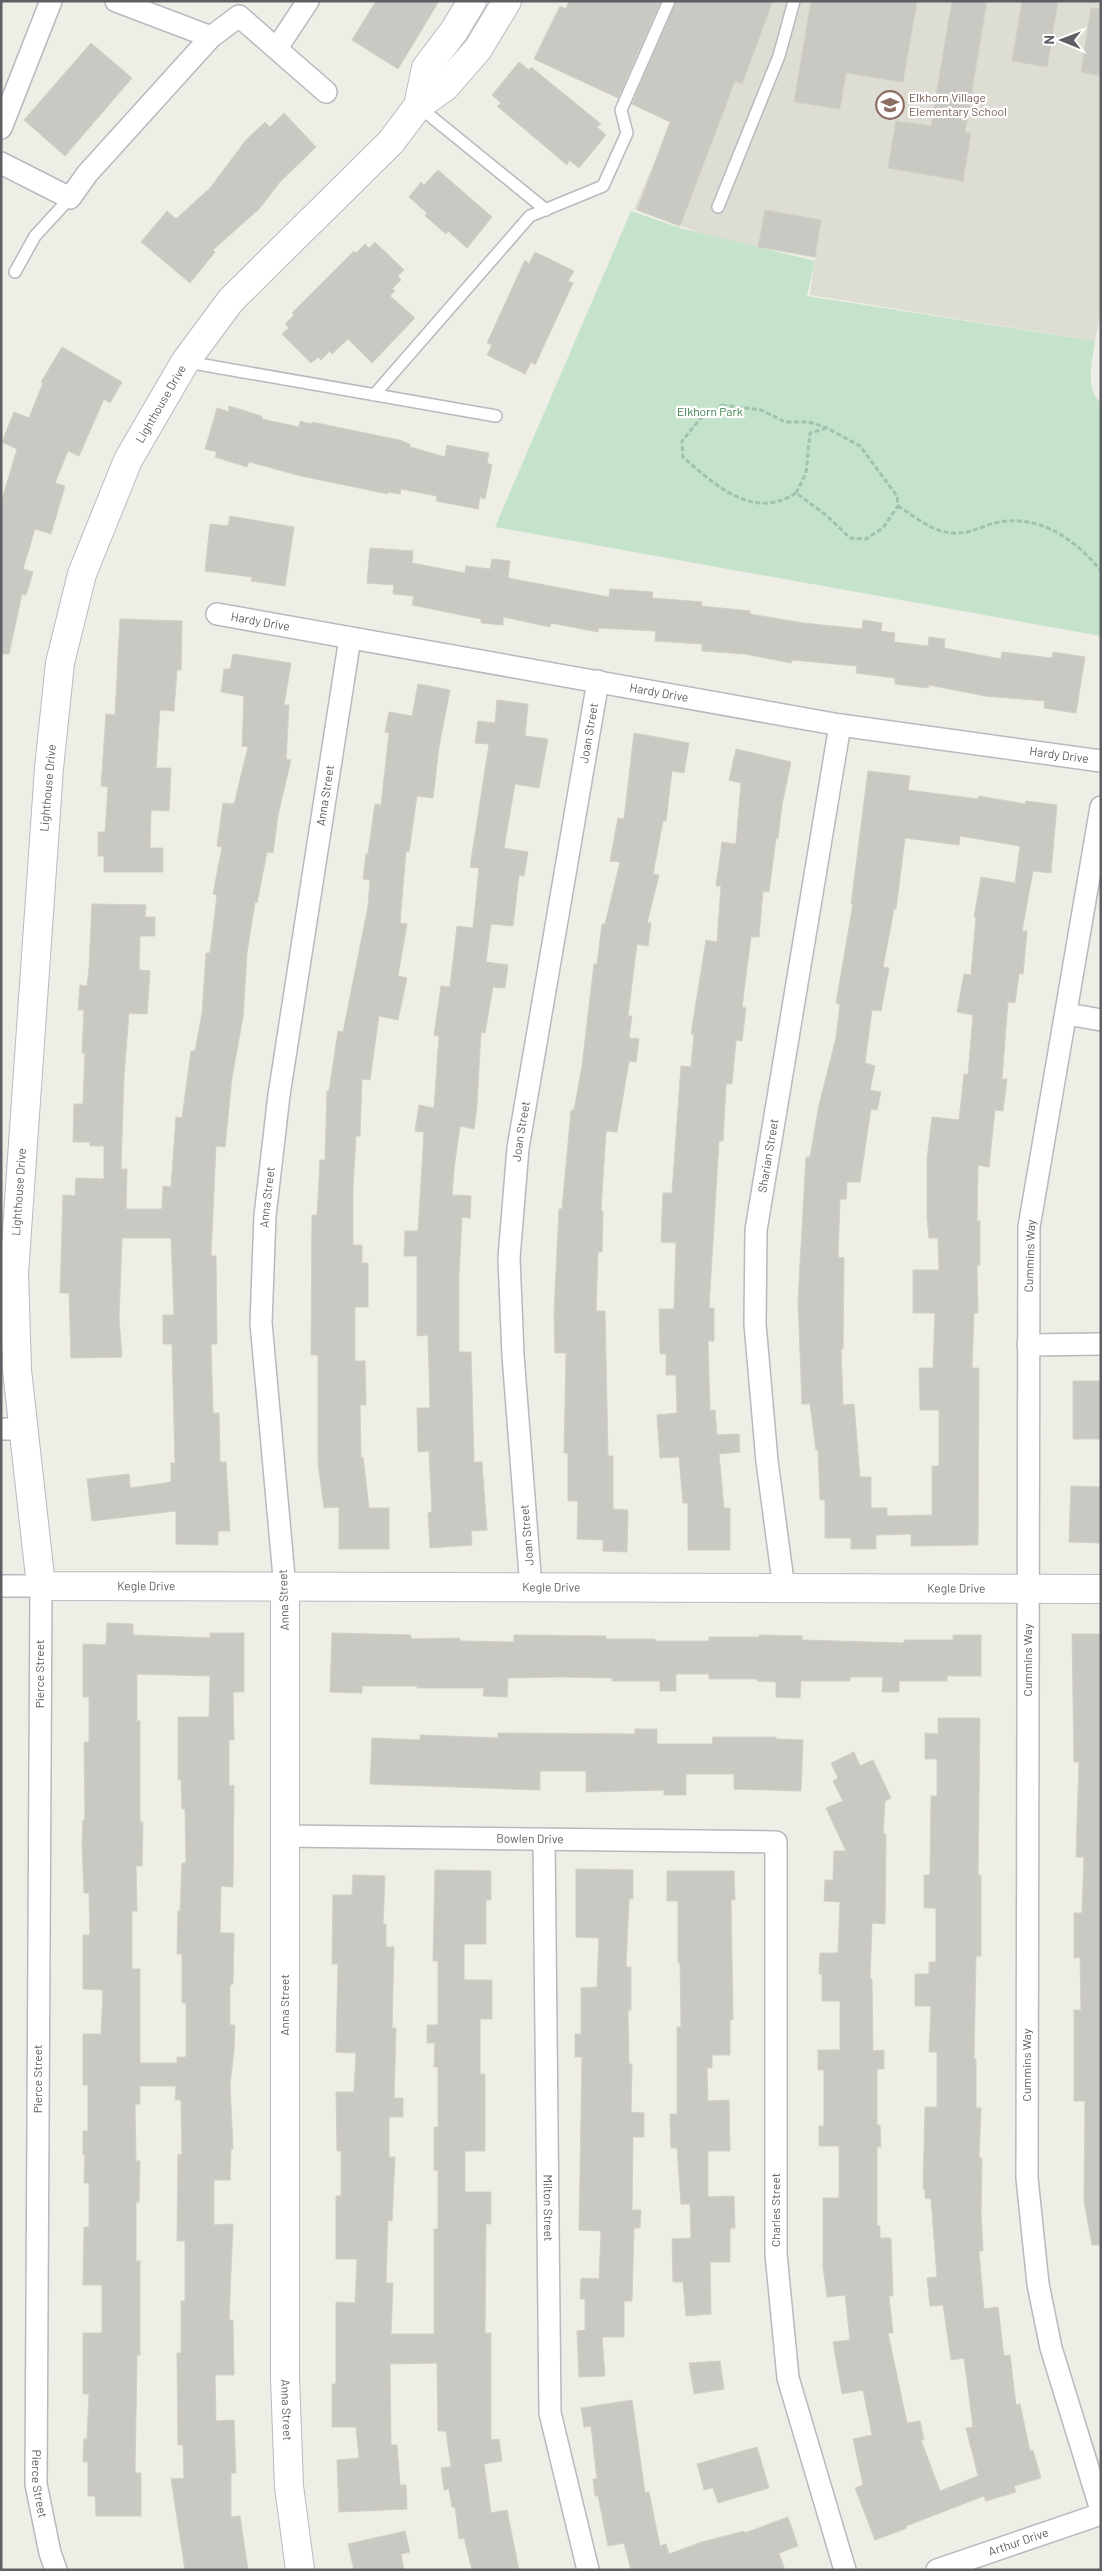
<svg xmlns="http://www.w3.org/2000/svg" width="1102" height="2571" font-family="Barlow,sans-serif">
<style>
.education{fill:#deddd4}
.green{fill:#c5e3ca}
.building{fill:#cac8c2;stroke:#d2d0c4;fill-rule:evenodd}
.lines{fill:none;stroke-linecap:round;stroke-linejoin:round}
.lane-casing{stroke:#b8b9be;stroke-width:14}
.street-casing{stroke:#b8b9be;stroke-width:24}
.secondary-casing{stroke:#b9bac0;stroke-width:30}
.path{stroke:#9ec3b0;stroke-width:3;stroke-dasharray:5 2.5;stroke-linecap:butt}
.lane{stroke:#fff;stroke-width:11}
.street{stroke:#fff;stroke-width:21}
.secondary{stroke:#fff;stroke-width:28}
.labels{text-anchor:middle;stroke-width:4.5;stroke-linejoin:round;paint-order:stroke}
.education-label{font-size:12px;fill:#785e54;stroke:#fff;text-anchor:start}
.street-label{font-size:12px;fill:#5d5f64;stroke:#fff}
.park-label{font-size:12px;fill:#3e824d;stroke:#fff}
</style>
<rect width="100%" height="100%" fill="#eeeee6"/>
<path class="education" d="M725 1H1101V310L1095 341 810 295 815 258 711 237 634 209Z"/>
<path class="green" d="M631 211 680 228 815 261 807 296 1095 341C1093 360 1084 389 1101 403V636L495 527Z"/>
<path class="building" d="M376 1H439L398 69 352 40Z
M569 1H661L618 98 534 59 560 6 566 9Z
M676 1H773L742 84 735 81 680 226 637 210 670 122 632 104Z
M811 1H917L903 82 846 73 840 109 794 102Z
M952 1H987L965 132 971 133 963 181 888 168 896 121 931 126Z
M1022 1H1058L1047 67 1012 61Z
M1091 8 1101 9V76L1081 72Z
M91 43 132 78 65 156 24 120Z
M519 62 529 70 531 67 601 124 597 127 606 135 579 168 569 160 567 165 497 106 501 103 492 95Z
M284 113 316 147 280 182 259 209 213 250 215 252 190 283 141 242 167 211 176 219 210 188 246 140 265 122 270 127Z
M438 170 492 217 467 248 448 231 446 234 425 216 427 213 409 197 421 182 424 185Z
M765 210 821 220 815 257 758 247Z
M375 242 404 270 398 276 401 280 392 289 395 291 390 296 415 318 372 363 348 339 332 354 330 351 321 360 318 357 311 363 282 334 289 328 285 324 294 315 292 313 354 251 356 253 365 244 369 248Z
M535 252 574 271 568 281 573 283 535 365 531 362 525 374 487 355 492 345 487 343 525 260 529 264Z
M62 347 122 382 110 403 104 399 79 456 68 451 55 483 65 486 51 534 35 529 23 569 33 572 26 595 22 594 9 654H1V503L17 449 2 442 14 412 29 418 43 383 41 382Z
M229 406 262 416V419L299 427 300 421 312 424V422L399 440 410 444V447L445 457 447 445 489 453 487 463 492 465 485 499 480 497 478 509 436 501 437 496 401 489 400 494 388 492V494L301 476 249 462 247 467 215 457 217 452 205 449 211 429 217 408 229 412Z
M230 516 294 527 285 586 251 581 252 577 205 571 210 524 228 526Z
M370 548 413 551 412 563 465 573 466 566 490 569 492 559 510 561 508 578 609 597 610 589 653 592 652 598 702 602 701 606 750 611V614L803 623 862 629 863 620 882 623 881 631 895 633 894 642 928 646 929 637 945 639 944 648 1001 659 1002 652 1052 658 1053 652 1085 657 1076 713 1044 708 1045 701 985 696 929 685 928 688 895 684V678L856 673 857 666 792 660 791 663 745 654 702 651V644L655 641 656 631 599 628 598 632 551 623 550 627 503 617V625L481 623V619L412 605 414 596 393 594 394 585 367 583Z
M120 619 182 621 181 670H177L174 711 160 710 156 768H171L169 811 151 810 150 848H163V872H104V856H98V832H105L108 787 101 786 106 714 115 715Z
M233 654 291 663 284 705H289L286 759 291 760 278 815 273 853 267 852 257 903 255 902 247 953 243 1017 232 1077 225 1147 216 1146 211 1256H216L217 1344H211L213 1413H219L220 1462H226L230 1531H218V1545L176 1544V1511L92 1521 87 1479 129 1474 130 1488 171 1482V1463H175L172 1344H163V1315H174L171 1238H122L119 1318 122 1357 71 1358 69 1293H60L63 1195 75 1196 76 1178 104 1179V1146H90V1142H73L74 1104H83L85 1053H82L84 1010H78L80 985 87 986 89 968 92 904 146 905 145 917H155V936H140L139 970 150 971 147 1014 129 1013 124 1076 121 1169H127L126 1209H162L163 1186 171 1187 176 1117 182 1118 191 1051H195L202 1014 206 953H210L217 895 213 894 222 847 217 846 223 803 234 804 248 747 242 746 244 696 221 692 224 669H230Z
M418 684 450 690 439 747 433 798 417 796 409 852 406 851 400 923 407 924 398 976 407 978 398 1020 379 1016 370 1080 362 1079 360 1136H356L353 1189V1245H362V1263H368V1307H355V1361H365L366 1405H360L361 1458 363 1457 369 1508H389V1549H339V1507L324 1508 318 1463V1355H311L312 1215H317L320 1160H325L327 1091H329L338 1031 343 1032 368 906 370 880 363 879 366 854H368L375 804 381 805 389 733 385 732 389 712 412 716Z
M497 700 528 704 525 736 548 739 539 788 515 784 504 848 528 852 524 876 519 875 513 926 491 924 486 962 508 965 505 988 493 987 485 1033 481 1032 477 1105 474 1129 460 1126 454 1169 452 1195 471 1196 470 1218 462 1217 459 1276V1352H471L474 1462H482L487 1530 471 1531 472 1545 430 1548 428 1513 432 1512 429 1451 418 1452 417 1408H430L428 1335 417 1336V1256H404L405 1231H418L424 1132 415 1131 419 1105 434 1108 439 1036 434 1035 441 986 450 987 457 926 473 928 479 868 470 867 489 744 475 743 478 721 495 723Z
M634 733 689 743 684 773 672 771 666 821H663L653 874 659 875 647 923H651L648 946 637 944 628 1016H632L629 1038 639 1039 636 1062 629 1061 617 1132 606 1131 601 1211H603L602 1252H598L596 1311H605L608 1456H613V1509L628 1510 627 1552 603 1551V1540L577 1539 578 1501H568V1453H564L566 1353H555L554 1313 559 1209H562L571 1110H574L582 1066 594 964H597L602 924H605L620 862 610 861 618 818 624 819Z
M736 749 791 762 782 805 778 838H776L769 892 763 891 759 937H751L742 1007 746 1008 742 1041 736 1040 732 1084H726L723 1141H719L709 1308H714V1341H708L710 1411 715 1410 717 1435 739 1434 740 1452 719 1454 724 1508H730V1550H688V1503H683L679 1457 660 1458 657 1415 677 1413 676 1375H666V1354H660L659 1309H674L676 1243 661 1242 663 1193H672L681 1066 691 1067 694 1034H691L706 940 717 942 721 886H716L722 842 736 844 741 783 729 780Z
M868 771 910 776 908 790 978 799 979 796 1025 804 1026 801 1057 805 1051 873 1033 871 1022 931H1027L1023 974H1019L1015 1003 1008 1002 1002 1079H1007L1003 1111 995 1110 989 1167 978 1165 977 1221H980V1265H977L978 1313H974L972 1368H979L978 1545 911 1546V1534L876 1535V1549H851V1538H825V1500H820L818 1450H816L810 1404H802L798 1300 806 1157H810L819 1105 836 1038 840 1004 836 1003 853 904H851ZM960 836 1020 846 1015 883 981 877 974 917H976L971 975 964 974 957 1012 973 1015 968 1075 964 1074 959 1120 932 1117 927 1160V1217L929 1238H938L939 1270H913V1313H935L933 1368H919L920 1410H939V1466H932V1515L887 1516V1508H871V1477H860L854 1404 843 1405 841 1349H843L844 1258 838 1257 840 1199H846L847 1182H860L871 1109 877 1110 881 1092 870 1090 875 1066 865 1063 872 1010 881 1011 889 968 883 967 894 909H896L905 838 959 845Z
M1073 1381H1101V1439H1073Z
M1071 1486 1101 1487V1543L1069 1542Z
M107 1623 133 1624V1635L210 1638V1633H244V1692H233L234 1740H229V1786L234 1785 233 1887 221 1886 220 1933H234L233 1984 230 1985V2025H235L234 2050 230 2085 233 2149H231L230 2180H214V2225L233 2224 229 2320H233L234 2375H215L216 2421 234 2420 236 2473H231V2517L240 2516 248 2570H185L171 2479 184 2478 183 2445H178L177 2353H181V2301H185V2241H177L178 2154 182 2155 181 2100H175L176 2086H140V2104H135L136 2161H140L139 2202H136V2261H140V2355H137L135 2473H141V2516H96L95 2496H88V2462H83L84 2439H87L89 2394H83V2333H102V2285H83L84 2227H89V2183H84L85 2155H83V2131H88V2085H83V2034H101L103 1990 83 1989V1935H90L89 1893H84L82 1844 83 1820H85L84 1742H89V1697H83V1644L106 1645ZM137 1674 210 1676 209 1717H178V1780H181L182 1809H185L186 1863H182L180 1911H178L177 1954H182V2003H186V2057H177V2063H140V1969H132V1911H137L136 1866H142L143 1822H140V1721H137Z
M332 1633 411 1635V1639L460 1638V1641L514 1642V1635L606 1636V1639H655V1641H709V1637H759V1635L802 1636V1640L904 1643V1640H953V1635H981V1676H947V1681H899V1692H882L883 1677H850V1681H801L800 1698 776 1697V1682L757 1681V1679H709V1674H676V1691H660V1681H612V1678L562 1677 508 1678 507 1697 483 1696 484 1688H417V1686H362V1693L330 1692Z
M1072 1634H1101V2245H1092L1084 2201 1085 2101H1074V2010H1081L1080 1957 1074 1958V1913H1082L1084 1857H1076L1079 1762H1074Z
M938 1718H980L978 1875H981V1956H976L974 2059H976V2108H981L979 2158H982L981 2213 983 2251H979L984 2309 998 2307 1004 2356 1010 2355 1016 2405 1020 2404 1030 2451 1033 2450 1041 2478 1014 2486 1016 2492 986 2501 984 2496 906 2526 907 2528 875 2540 855 2488 863 2485 853 2439 872 2435 863 2390 842 2394 833 2342 850 2340 845 2295 827 2297 823 2267V2198H839V2146H819V2126H824V2070H818V2050H840V2001H822V1974H819L820 1953H838L840 1902 824 1901 825 1880H833L834 1851H846L826 1808 843 1801 833 1781 838 1778 831 1763 854 1752 860 1766 873 1760 891 1798 885 1801 883 1834H886L885 1924 872 1923 870 1979H872L873 2051 884 2050V2069H877V2125H880L881 2147H877V2226H880V2238H891L893 2296H889L893 2333H888L907 2423 920 2421 924 2440H921L940 2491 978 2476 966 2428 973 2427 964 2358 951 2360 943 2305 930 2306 927 2278 937 2277 931 2199 925 2198V2189H923L925 2107H937V2052H929L931 2006H915V1974H929V1962H936V1908H924V1875H930L931 1796H937V1759H925V1733L938 1734Z
M635 1729H657V1744H712L713 1737H776V1739L803 1740 801 1791 734 1789V1774H686V1795H664V1790L586 1792V1771H540V1790L370 1784 372 1738 420 1740V1735L498 1738V1733L635 1734Z
M576 1869 633 1870V1899H629L626 1967H631V2010H628L629 2064H632L631 2112 644 2113V2137H633L632 2210H641L640 2228H634L632 2301H624V2337H602L605 2376 579 2377 577 2331 585 2330V2299H580L581 2278 599 2279 601 2231 579 2230 582 2057H575V2034H581V1988L597 1987 599 1938 576 1937Z
M435 1870 491 1871V1900H486V1944H464V1980H492V2019H480V2074H485V2151H465V2192H491V2224H486L485 2333H491V2440L499 2439 502 2461 484 2464 491 2513 507 2510 519 2570H472L464 2538 459 2539 455 2507H452L449 2489 444 2490 441 2468 451 2467 446 2431H438L437 2363 390 2364 391 2445H397L400 2485H406L407 2509 339 2512 337 2460 359 2458 356 2427H332V2384H336V2302L355 2303 357 2259H336V2196H341V2151H337L336 2092H354L356 2053 336 2052 338 1964H332L333 1895H352L353 1875 385 1876 383 1924H386V1947H394L392 2028H396L394 2098H403V2117H389V2157H395L392 2221 388 2220 386 2283H393L391 2334H434V2229H438V2170H434V2127H438V2067H434L435 2043H427V2025H438V1961H433Z
M667 1871H734L735 1900H731L733 2020H730V2055H712V2068H707L708 2101 729 2100 730 2151H708V2197L734 2196 735 2228H730V2262H710L711 2314 686 2316 683 2282H673L672 2239 691 2238 690 2204H681L677 2148H671L670 2114H677V2027H681L680 1963H678V1901H667Z
M720 2361 724 2389 694 2394 689 2363Z
M632 2400 645 2493 649 2492 660 2546 666 2544 669 2554 702 2542 744 2531 745 2533 788 2517 798 2546 779 2553 785 2570H631L624 2543 608 2546 598 2496H595L593 2479H597L591 2426 584 2427 581 2408Z
M757 2447 769 2488 718 2503 713 2488 704 2490 697 2464Z
M405 2531 410 2552 401 2554 404 2570H354L348 2544Z"/>
<g class="lines">
<defs>
<path id="lane" d="M418 106 546 210
M718 207 779 56 794 1
M15 272 35 236 70 198
M187 362 496 416
M374 395 530 216 603 186 627 133 621 110 669 1"/>
<g id="street">
<path d="M116 1 211 37"/>
<path d="M277 48 308 1"/>
<path d="M1 128 51 1"/>
<path d="M1 163 70 198 87 174 211 37 239 16 326 92"/>
<path id="s1" d="M217 614 840 725 1101 761"/>
<path d="M1101 807 1029 1227 1027 2178 1038 2284 1051 2348 1101 2510"/>
<path d="M1067 1014 1101 1020"/>
<path d="M1028 1345 1101 1344"/>
<path d="M1 1429H25"/>
<path id="s2" d="M1 1586H41L36 2484 50 2553 56 2570"/>
<path id="s3" d="M285 1588 261 1323 265 1216 279 1095 350 638"/>
<path id="s4" d="M531 1588 513 1355 509 1258 518 1148 598 681"/>
<path id="s5" d="M784 1589 767 1461 755 1324 756 1230 840 725"/>
<path id="s6" d="M285 1836 776 1842V2254L788 2378 845 2570"/>
<path id="s7" d="M544 1840 550 2413 588 2570"/>
<path id="s8" d="M937 2570 1101 2514"/>
</g>
<g id="secondary">
<path id="s9" d="M507 1 478 49 445 87 418 106 391 142 231 300 185 362 128 460 82 574 60 663 49 768 14 1274 17 1370 41 1586 1101 1589"/>
<path d="M418 106 426 68 454 31 472 1"/>
<path id="s10" d="M285 1588V2378L289 2486 300 2570"/>
</g>
</defs>
<use href="#lane" class="lane-casing"/>
<use href="#street" class="street-casing"/>
<use href="#secondary" class="secondary-casing"/>
<path class="path" d="M722 405 761 410 785 422H809L827 428 860 446 897 496 898 506 883 528 866 539 850 538 826 515 796 493C753 521 715 485 683 457L682 441 700 419Z
M796 493 806 473 810 433 827 428
M898 506C911 514 927 527 941 531 968 538 977 526 1000 522 1041 515 1076 540 1101 571"/>
<use href="#lane" class="lane"/>
<use href="#street" class="street"/>
<use href="#secondary" class="secondary"/>
</g>
<defs>
<symbol id="school-ring" viewBox="-11 -11 22 22"><circle r="9.5" fill="#fff" stroke="#8d6e63" stroke-width="1.5"/><path d="M0-5L7-2L0 1L-7-2ZM-4 1L0 2.5L4 1V4Q0 6-4 4Z" fill="#8d6e63"/></symbol>
</defs>
<g fill-rule="evenodd">
<use href="#school-ring" x="874" y="89" width="32" height="32"/>
</g>
<g class="labels">
<g class="education-label">
<text x="909" y="102">Elkhorn Village<tspan x="909" dy="14">Elementary School</tspan></text>
</g>
<g class="street-label">
<text transform="translate(161 404) rotate(-60)" y="4">Lighthouse Drive</text>
<text dy="4" stroke="none"><textPath href="#s1" startOffset="44">Hardy Drive</textPath></text>
<text dy="4" stroke="none"><textPath href="#s1" startOffset="449">Hardy Drive</textPath></text>
<text dy="4" stroke="none"><textPath href="#s4" startOffset="862">Joan Street</textPath></text>
<text dy="4" stroke="none"><textPath href="#s1" startOffset="854">Hardy Drive</textPath></text>
<text transform="translate(48 788) rotate(-85)" y="4">Lighthouse Drive</text>
<text dy="4" stroke="none"><textPath href="#s3" startOffset="798">Anna Street</textPath></text>
<text dy="4" stroke="none"><textPath href="#s4" startOffset="458">Joan Street</textPath></text>
<text dy="4" stroke="none"><textPath href="#s5" startOffset="436">Sharian Street</textPath></text>
<text transform="translate(19 1192) rotate(-86)" y="4">Lighthouse Drive</text>
<text dy="4" stroke="none"><textPath href="#s3" startOffset="392">Anna Street</textPath></text>
<text transform="translate(1030 1256) rotate(-88)" y="4">Cummins Way</text>
<text transform="translate(527 1535) rotate(-95)" y="4">Joan Street</text>
<text dy="4" stroke="none"><textPath href="#s9" startOffset="1846">Kegle Drive</textPath></text>
<text dy="4" stroke="none"><textPath href="#s9" startOffset="2251">Kegle Drive</textPath></text>
<text dy="4" stroke="none"><textPath href="#s9" startOffset="2656">Kegle Drive</textPath></text>
<text transform="translate(284 1600) rotate(-92)" y="4">Anna Street</text>
<text transform="translate(1028 1660) rotate(-90)" y="4">Cummins Way</text>
<text transform="translate(40 1674) rotate(-90)" y="4">Pierce Street</text>
<text dy="4" stroke="none"><textPath href="#s6" startOffset="245">Bowlen Drive</textPath></text>
<text transform="translate(285 2005) rotate(-90)" y="4">Anna Street</text>
<text transform="translate(1027 2065) rotate(-90)" y="4">Cummins Way</text>
<text transform="translate(38 2079) rotate(-90)" y="4">Pierce Street</text>
<text dy="4" stroke="none"><textPath href="#s7" startOffset="368">Milton Street</textPath></text>
<text transform="translate(776 2210) rotate(-90)" y="4">Charles Street</text>
<text dy="4" stroke="none"><textPath href="#s10" startOffset="822">Anna Street</textPath></text>
<text dy="4" stroke="none"><textPath href="#s2" startOffset="938">Pierce Street</textPath></text>
<text dy="4" stroke="none"><textPath href="#s8" startOffset="86">Arthur Drive</textPath></text>
</g>
<g class="park-label">
<text x="710" y="416">Elkhorn Park</text>
</g>
</g>
<rect width="1102" height="2571" fill="none" stroke="#5d5f64" stroke-width="5"/>
<g transform="translate(1062 40) rotate(271)" stroke="#ffffff" stroke-width="4" paint-order="stroke">
<path d="M0-4L9 19L0 12L-9 19Z" fill="#5d5f64"/>
<text y="-8" font-size="14" font-weight="bold" text-anchor="middle" fill="#5d5f64">N</text>
</g>
</svg>
